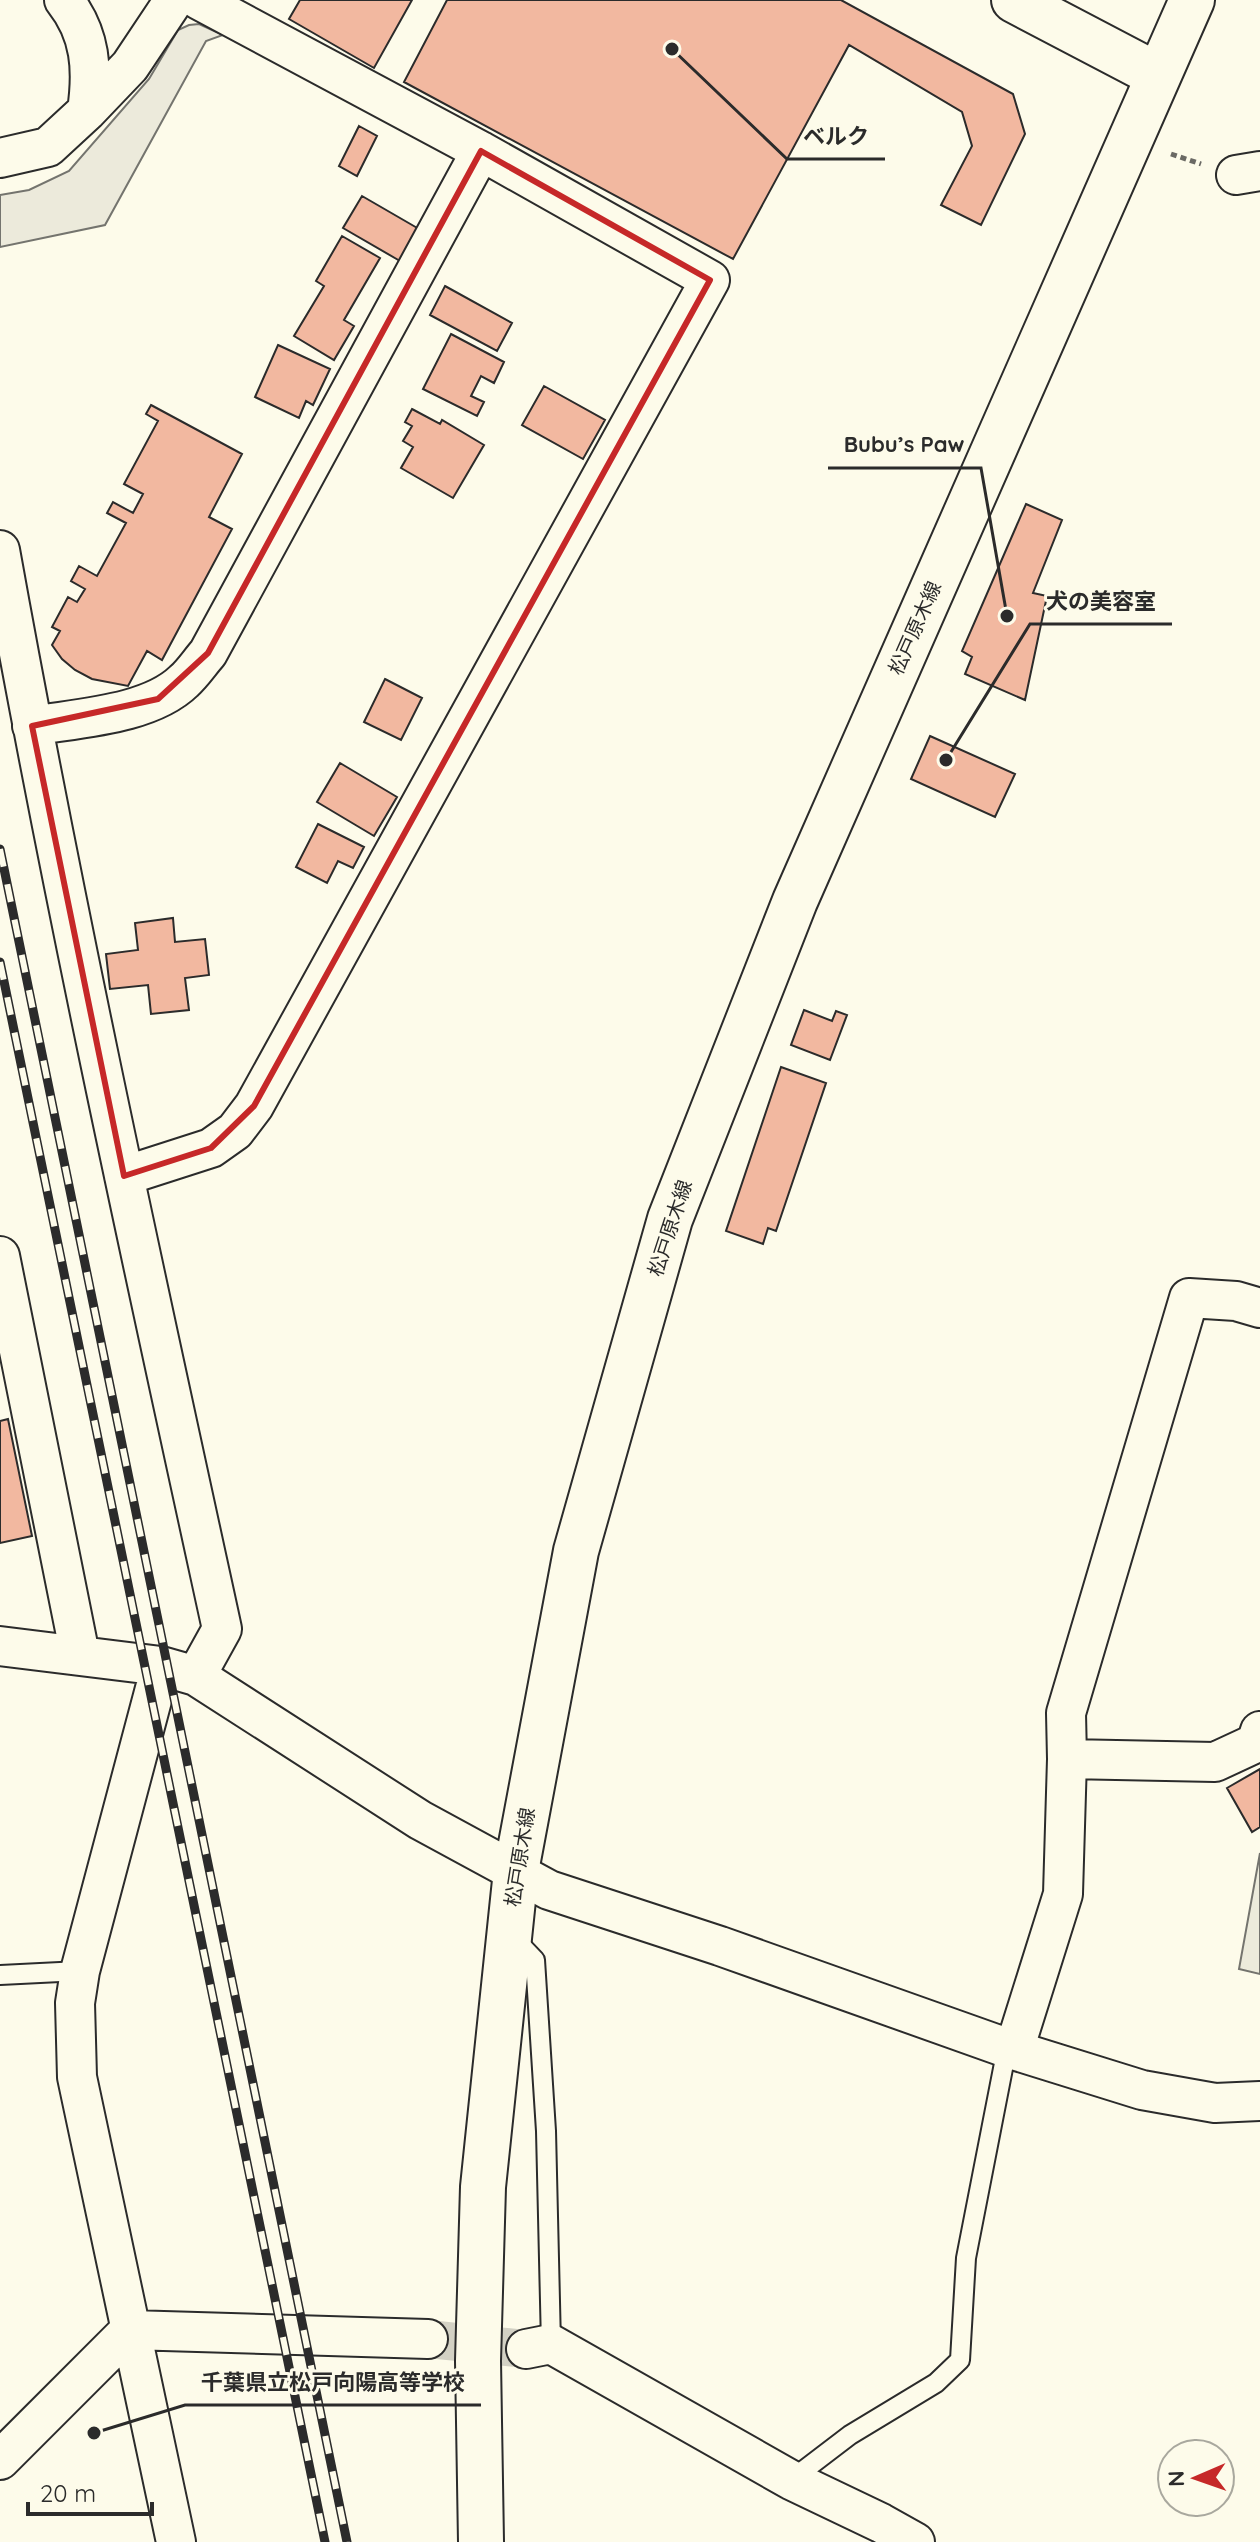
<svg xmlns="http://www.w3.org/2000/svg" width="1260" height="2542" font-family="Quicksand,'Noto Sans JP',sans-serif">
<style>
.green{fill:#ecebdb;stroke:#74746e;stroke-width:2}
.parking{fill:#eceadb;stroke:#74746e;stroke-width:2}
.building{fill:#f2b8a0;stroke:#2b2b2b;stroke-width:2}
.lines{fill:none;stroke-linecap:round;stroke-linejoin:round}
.minor-tunnel{stroke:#d3d1c4;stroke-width:38;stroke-dasharray:38 19;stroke-linecap:butt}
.service-casing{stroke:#2b2b2b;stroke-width:22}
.minor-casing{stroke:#2b2b2b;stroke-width:42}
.tertiary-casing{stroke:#2b2b2b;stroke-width:48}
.secondary-casing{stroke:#2b2b2b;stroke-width:48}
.path{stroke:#6a6964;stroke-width:5;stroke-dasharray:6 4;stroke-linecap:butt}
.service{stroke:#fdfbea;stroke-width:18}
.minor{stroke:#fdfbea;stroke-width:38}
.tertiary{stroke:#fdfbea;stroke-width:44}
.secondary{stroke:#fdfbea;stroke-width:44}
.rail-casing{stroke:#2b2b2b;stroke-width:9}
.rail{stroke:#fdfbea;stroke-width:6;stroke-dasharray:18;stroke-linecap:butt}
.marked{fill:none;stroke:#c62828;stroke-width:6;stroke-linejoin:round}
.labels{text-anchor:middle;stroke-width:6;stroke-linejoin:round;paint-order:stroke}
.street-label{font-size:20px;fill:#2b2b2b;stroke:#fdfbea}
.leader{fill:none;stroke:#2b2b2b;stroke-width:3}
.callout-dot{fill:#2b2b2b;stroke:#fdfbea;stroke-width:3}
.callout-label{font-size:22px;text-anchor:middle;font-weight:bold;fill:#2b2b2b;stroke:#fdfbea;stroke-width:6;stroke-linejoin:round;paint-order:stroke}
</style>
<rect width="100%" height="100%" fill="#fdfbea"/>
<path class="green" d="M1260 1853V1974L1239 1969Z"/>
<path class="parking" d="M199 24 223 35 206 41 105 225 0 247V195L29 190 69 171 149 79 178 30 189 25Z"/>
<path class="building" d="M300 0H412L374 68 289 19Z
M447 0H841L1013 94 1025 134 981 225 941 205 972 146 962 112 849 45 733 259 404 82Z
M359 126 377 136 357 176 339 166Z
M362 196 419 229 400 261 343 228Z
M342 236 380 258 344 320 354 326 334 360 294 336 324 286 316 281Z
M445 286 512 323 497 351 430 315Z
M451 334 504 362 494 383 481 376 471 396 484 402 477 416 423 389Z
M278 345 330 369 313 405 306 401 299 418 255 397Z
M544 386 605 420 583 459 522 425Z
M151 405 242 454 209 517 232 529 162 660 147 651 128 686 92 679 75 670 62 659 52 645 60 631 52 627 68 597 77 602 85 589 71 581 79 566 97 576 126 523 107 513 113 502 133 513 143 494 124 484 158 421 146 414Z
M412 409 440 424 442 420 484 445 453 498 401 468 413 447 403 441 412 426 405 422Z
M1026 504 1062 520 1033 593 1047 596 1025 700 965 674 972 657 962 651Z
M385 679 422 698 401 740 364 722Z
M930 736 1015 774 995 817 911 779Z
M340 763 397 797 374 836 317 802Z
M318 824 364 847 353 868 338 861 327 883 296 867Z
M173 918 175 942 205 939 209 975 185 978 189 1010 151 1014 148 985 110 989 106 954 138 950 135 923Z
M804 1010 832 1021 836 1011 847 1015 830 1060 791 1045Z
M781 1067 826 1083 776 1231 768 1228 763 1244 726 1231Z
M8 1419 32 1536 0 1543V1421Z
M1260 1769V1827L1252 1832 1227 1788Z"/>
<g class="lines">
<path class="minor-tunnel" d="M428 2339 526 2349"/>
<defs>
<path id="service" d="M515 1939 535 1960 546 2131 551 2344
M0 1975 80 1971
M791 2480 850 2435 936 2383 960 2360 966 2258 1007 2048"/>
<path id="minor" d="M64 0C91 34 93 70 87 111
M0 158 48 147 87 111 130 66 174 0
M1236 175 1260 171
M0 550C65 912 144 1271 222 1629L196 1676
M32 726C78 718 149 715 184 681 193 673 200 662 208 653L481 151
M124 1176 211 1148 235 1131 254 1106 710 280 481 151 199 0
M0 1256 80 1655
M0 1646 161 1666 196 1676 420 1820 549 1890 720 1946 1007 2048 1142 2090 1215 2103 1260 2101
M161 1666 80 1971 75 2003 77 2077 176 2542
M1067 1759 1215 1762 1256 1743 1260 1731
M1014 2050 1063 1894 1067 1759 1066 1713 1189 1298 1236 1301 1260 1308
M526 2349 551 2344 791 2480 881 2523 915 2542
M0 2460 130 2330 428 2339"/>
<path id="tertiary" d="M1014 0 1157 75"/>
<path id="secondary" d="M481 2542 478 2361 483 2187 516 1871 576 1551 670 1219 795 901 1192 0"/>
</defs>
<use href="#service" class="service-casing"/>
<use href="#minor" class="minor-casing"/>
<use href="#tertiary" class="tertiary-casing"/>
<use href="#secondary" class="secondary-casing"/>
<path class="path" d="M1171 154 1201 164"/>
<use href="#service" class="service"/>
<use href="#minor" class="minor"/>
<use href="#tertiary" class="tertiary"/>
<use href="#secondary" class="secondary"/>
<defs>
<path id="rail" d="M0 849 347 2542
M0 962 325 2542"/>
</defs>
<use href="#rail" class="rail-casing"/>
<use href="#rail" class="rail"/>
</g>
<path class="marked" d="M481 151 710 280 254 1106 211 1148 124 1176 32 726 158 699 208 653Z"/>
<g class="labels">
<g class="street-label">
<text transform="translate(915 628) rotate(-66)" y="7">松戸原木線</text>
<text transform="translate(670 1228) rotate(-72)" y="7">松戸原木線</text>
<text transform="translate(520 1857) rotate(-81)" y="7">松戸原木線</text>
</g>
</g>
<path class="leader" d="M672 49L787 159H885M1007 616L981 468H828M946 760L1030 624H1172M94 2433L185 2405H481"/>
<g class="callout-dot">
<circle cx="672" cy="49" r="8"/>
<circle cx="1007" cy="616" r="8"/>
<circle cx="946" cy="760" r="8"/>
<circle cx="94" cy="2433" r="8"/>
</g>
<g class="callout-label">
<text x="836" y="144">ベルク</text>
<text x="904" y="452">Bubu’s Paw</text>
<text x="1101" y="609">犬の美容室</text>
<text x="333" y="2390">千葉県立松戸向陽高等学校</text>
</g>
<g transform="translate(1196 2478) rotate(268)"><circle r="38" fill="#fdfbea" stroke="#a9a89e" stroke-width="2"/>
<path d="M0-6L14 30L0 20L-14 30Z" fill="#c62828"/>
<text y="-12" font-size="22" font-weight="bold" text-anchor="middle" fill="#2b2b2b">N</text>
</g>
<path d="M28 2502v12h124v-12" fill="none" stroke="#2b2b2b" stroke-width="4"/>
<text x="40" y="2502" font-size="24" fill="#2b2b2b" stroke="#fdfbea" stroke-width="6" paint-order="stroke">20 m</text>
</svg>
